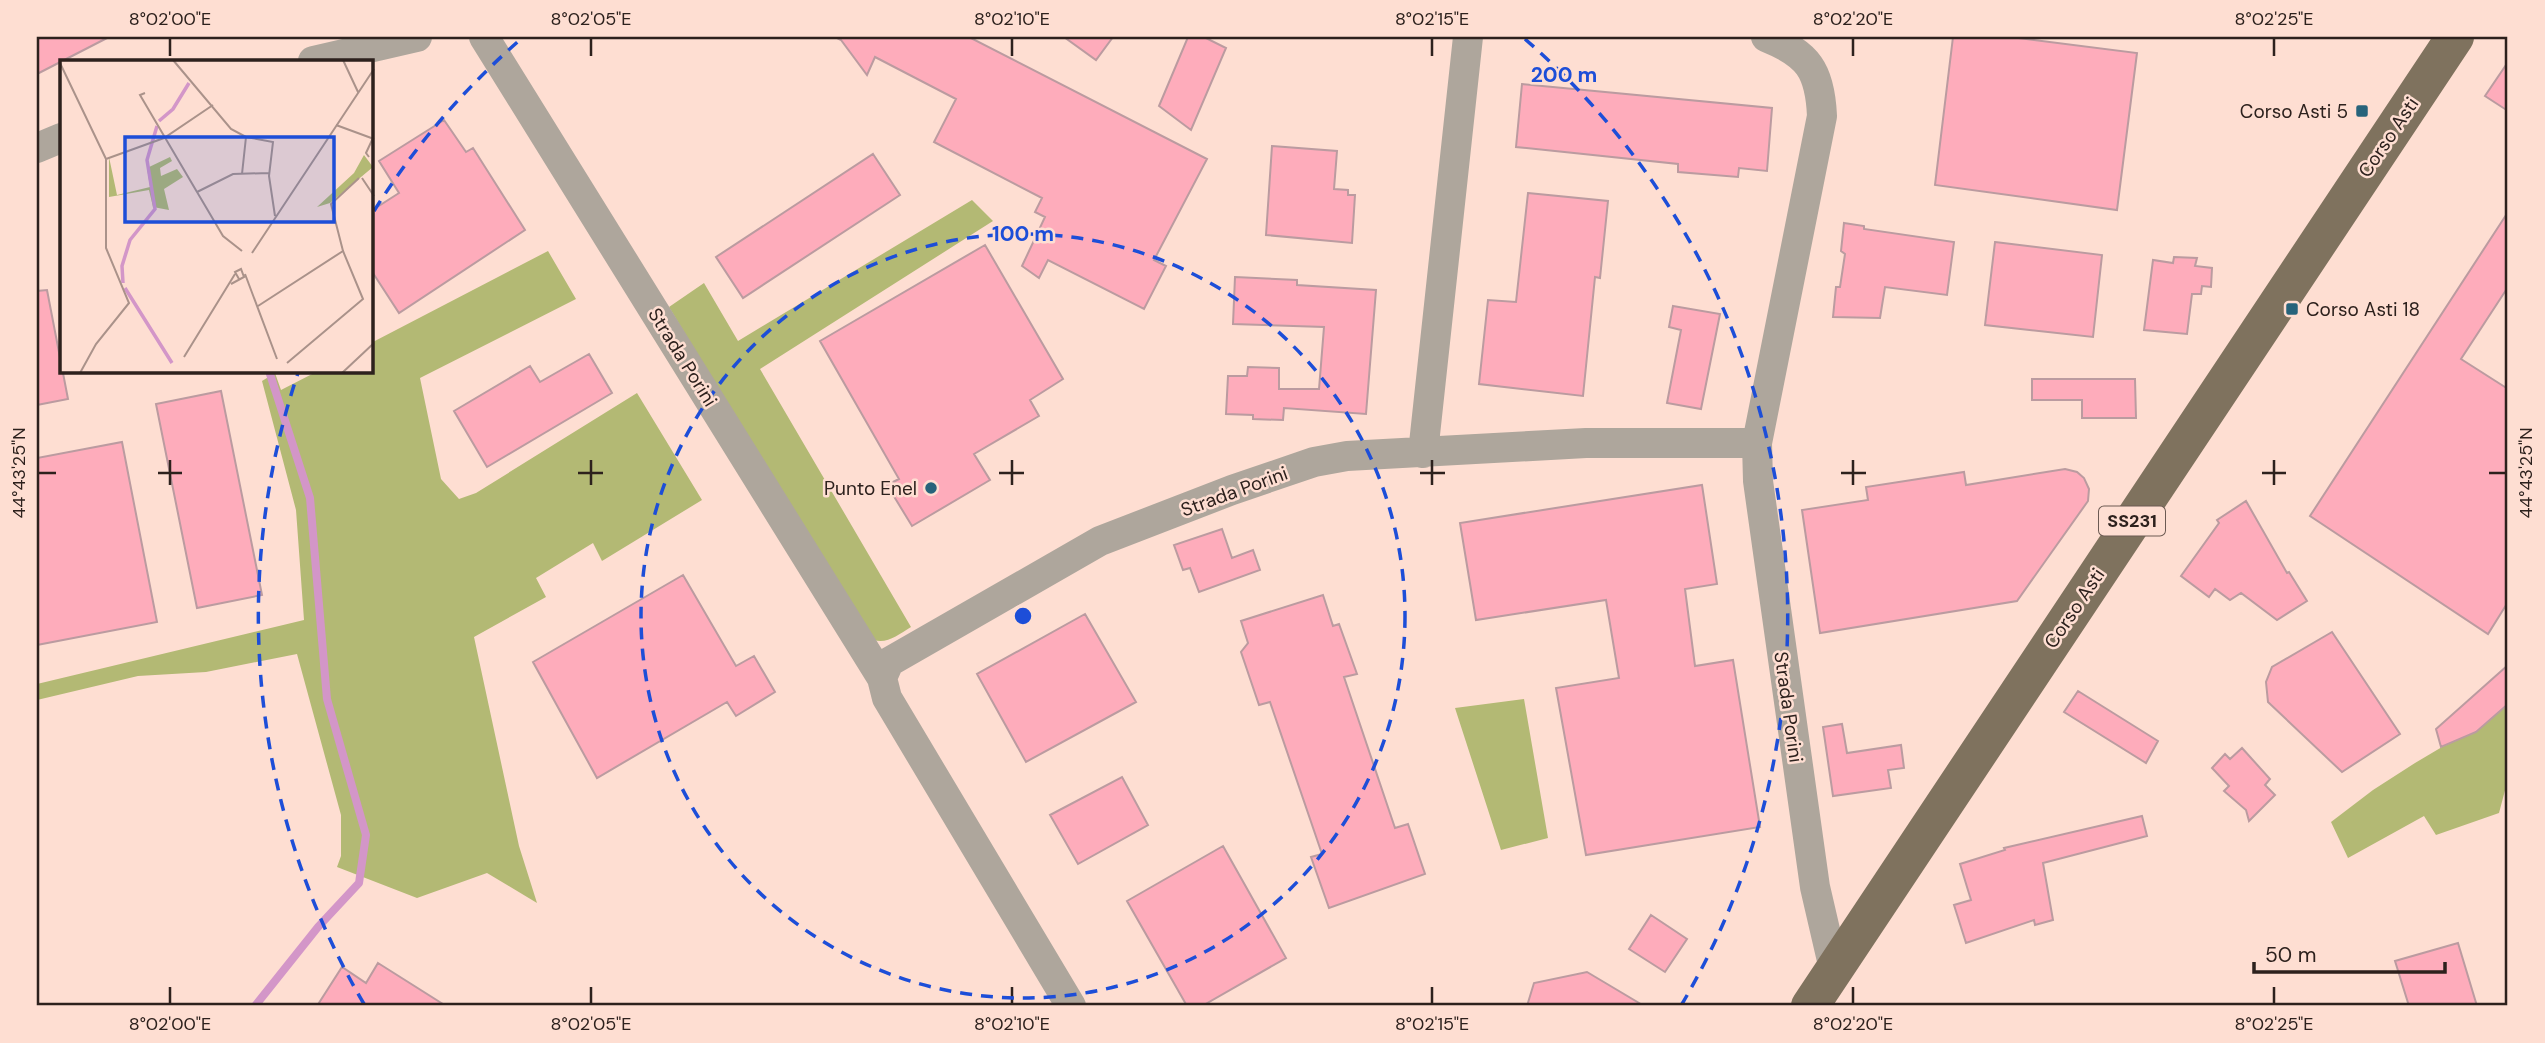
<svg xmlns="http://www.w3.org/2000/svg" width="2545" height="1043" font-family="'DM Sans',sans-serif">
<style>
.green{fill:#b3b974}
.lines{fill:none;stroke-linecap:round;stroke-linejoin:round}
.stream{stroke:#d396c8;stroke-width:8}
.building{fill:#feacbb;stroke:#bb9ba0;stroke-width:2}
.street{stroke:#aea69c;stroke-width:30}
.primary{stroke:#7f725e;stroke-width:38}
.ticks{fill:none;stroke:#2d211d;stroke-width:2.5}
.ring{fill:none;stroke:#1d4ed8;stroke-width:3.5;stroke-dasharray:12 9}
.poi-dot{fill:#27637b;stroke:#feded2;stroke-width:2.5}
.labels{text-anchor:middle;stroke-width:5;stroke-linejoin:round;paint-order:stroke}
.shield{fill:#feded2;stroke:#6c5a53;stroke-width:2}
.shield-label{font-size:18px;font-weight:bold;fill:#2d211d}
.poi-label{font-size:19px;fill:#2d211d;stroke:#feded2;text-anchor:end}
.street-label{font-size:19px;fill:#2d211d;stroke:#feded2}
.inset-river{fill:none;stroke:#d396c8;stroke-width:3.5}
.inset-road{fill:none;stroke:#aa928a;stroke-width:2}
.view{fill:#1d4ed8;fill-opacity:0.15;stroke:#1d4ed8;stroke-width:3.5}
.inset-edge{fill:none;stroke:#2d211d;stroke-width:3.5}
.centre{fill:#1d4ed8;stroke:#feded2;stroke-width:3.5}
.ring-label{font-size:21px;text-anchor:middle;font-weight:bold;fill:#1d4ed8;stroke:#feded2;stroke-width:5;stroke-linejoin:round;paint-order:stroke}
.neatline{fill:none;stroke:#2d211d;stroke-width:2.5}
.ticks-label{font-size:18px;text-anchor:middle;fill:#2d211d}
</style>
<rect width="100%" height="100%" fill="#feded2"/>
<path class="green" d="M972 200 993 221 760 369 911 627C896 636 884 647 867 637L669 307 704 283 738 341Z
M548 251 576 299 420 378 441 479 459 499 476 493 637 393 702 500 602 561 593 543 536 578 546 597 474 637 519 846 537 903 487 873 417 898 337 867 341 856V815L297 654 206 672 138 676 37 700V684L304 620 296 510 262 381 275 373 281 390 318 371H371V343Z
M1524 699 1548 838 1501 850 1455 708Z
M2508 704V779L2499 813 2436 835 2424 816 2348 858 2331 822 2373 790 2415 763 2442 747 2476 732Z"/>
<g class="lines">
<path class="stream" d="M255 1006 318 927 359 883 366 835 327 699 310 498 269 371"/>
</g>
<path class="building" d="M37 37H109L37 74Z
M835 37H969L1207 159 1154 260 1166 266 1144 309 1048 260 1039 278 1022 266 1045 217 1035 212 1042 198 934 142 956 99 875 57 867 75 841 40Z
M1064 37H1113L1096 60Z
M1188 37H1204L1226 48 1191 130 1159 106Z
M1953 37H2011L2137 53 2117 210 1935 185Z
M2508 62V111L2485 96Z
M1522 84 1772 108 1767 171 1739 168 1738 177 1678 172V164L1516 147Z
M444 120 466 152 473 148 525 230 399 313 371 270V211L399 193 379 161Z
M1272 146 1337 151 1334 189 1348 190V195H1355L1352 243 1266 235Z
M873 154 900 195 743 298 716 257Z
M1528 193 1608 201 1600 278 1595 277 1583 396 1479 384 1488 300 1516 302Z
M2508 212V287L2461 359 2508 389V602L2488 634 2310 516Z
M1844 223 1864 226V229L1954 242 1947 295 1885 287 1880 318 1833 317 1836 287H1840L1845 254 1841 251Z
M1995 242 2102 255 2093 337 1985 325Z
M985 245 1063 379 1030 400 1039 416 974 454 990 480 912 526 887 485 899 479 820 341Z
M2174 257 2197 258 2195 266 2212 268 2211 287 2202 286 2201 294H2192L2187 334 2144 330 2153 260 2173 263Z
M1235 277 1297 280V285L1376 290 1366 414 1284 408 1283 420 1253 419V415L1226 414 1228 376H1247L1248 367 1279 368V389H1319L1324 327 1233 324Z
M47 290 68 399 37 405V291Z
M1673 306 1720 314 1701 409 1667 403 1681 330 1669 327Z
M589 354 612 393 487 467 454 411 530 366 540 382Z
M2032 379H2135L2136 418H2082V400H2032Z
M221 391 262 595 197 608 156 404Z
M122 442 157 622 37 645V458Z
M2065 469 2077 472 2084 478 2089 489 2088 501 2017 601 1820 633 1802 510 1868 500 1866 487 1964 472 1966 485Z
M1702 485 1717 584 1685 589 1695 666 1733 660 1760 827 1586 855 1556 688 1619 678 1606 600 1476 620 1460 523Z
M2246 501 2287 573 2289 572 2307 601 2277 620 2241 593 2230 600 2215 589 2209 597 2181 576 2219 523 2217 520Z
M1222 529 1232 558 1253 550 1260 570 1199 592 1190 568 1183 570 1174 545Z
M683 575 736 666 754 656 775 692 736 716 727 702 597 778 533 662Z
M1323 595 1333 626 1339 624 1357 674 1344 677 1395 828 1408 824 1425 874 1329 908 1311 857 1322 854 1270 702 1259 705 1241 652 1248 643 1241 621Z
M1085 614 1136 702 1026 762 977 674Z
M2332 632 2400 734 2342 772 2268 702 2266 682 2272 667Z
M2508 665V704L2476 732 2441 747 2436 729Z
M2078 691 2158 741 2146 763 2064 712Z
M1842 724 1847 753 1901 745 1904 768 1888 770 1891 788 1833 796 1823 727Z
M2242 748 2270 779 2265 785 2275 795 2249 821 2246 810 2224 791 2229 786 2212 768 2225 754 2230 759Z
M1122 777 1148 825 1078 864 1050 815Z
M2142 816 2147 836 2043 863 2053 920 2035 925 2034 920 1966 943 1954 905 1971 900 1960 864 2005 850 2004 848Z
M1223 846 1286 958 1202 1006H1187L1127 901Z
M1651 915 1687 939 1665 972 1629 949Z
M2458 943 2477 1006H2409L2395 961Z
M378 963 446 1006H317L342 967 366 983Z
M1587 972 1644 1006H1527L1534 983Z"/>
<g class="lines">
<path class="street" d="M484 37 882 678
M1766 37C1808 54 1820 70 1822 116L1757 443 1758 481 1815 887 1834 969
M313 61 417 37
M37 148 61 138
M1423 453 1468 37
M1071 1006 887 698 882 678 889 662 1100 541 1232 490 1314 462 1347 456 1586 443H1757"/>
<path class="primary" d="M1810 1006 2455 37"/>
</g>
<path class="ticks" d="M170 38V56M591 38V56M1012 38V56M1432 38V56M1853 38V56M2274 38V56M170 460V485M591 460V485M1012 460V485M1432 460V485M1853 460V485M2274 460V485M38 473H56M158 473H182M578 473H603M999 473H1024M1420 473H1445M1841 473H1866M2262 473H2286M2489 473H2506M170 987V1004M591 987V1004M1012 987V1004M1432 987V1004M1853 987V1004M2274 987V1004"/>
<g class="ring">
<circle cx="1023" cy="616" r="382"/>
<path d="M364 1004A765 765 0 0 1 298 373M374 211A765 765 0 0 1 521 39M1525 39A765 765 0 0 1 1682 1004"/>
</g>
<g class="poi-dot">
<rect x="2355" y="104" width="14" height="14" rx="3.5"/>
<rect x="2285" y="302" width="14" height="14" rx="3.5"/>
<circle cx="931" cy="488" r="7"/>
</g>
<g class="labels">
<rect class="shield" x="2099" y="506.5" width="66" height="29" rx="5"/>
<g class="shield-label">
<text x="2132" y="527">SS231</text>
</g>
<g class="poi-label">
<text x="2348" y="118">Corso Asti 5</text>
<text x="2306" y="316" text-anchor="start">Corso Asti 18</text>
<text x="917" y="495">Punto Enel</text>
</g>
<g class="street-label">
<text transform="translate(2388 137) rotate(-56)" y="7">Corso Asti</text>
<text transform="translate(683 357) rotate(58)" y="7">Strada Porini</text>
<text transform="translate(1234 491) rotate(-20)" y="7">Strada Porini</text>
<text transform="translate(2074 608) rotate(-56)" y="7">Corso Asti</text>
<text transform="translate(1789 707) rotate(82)" y="7">Strada Porini</text>
</g>
</g>
<g transform="translate(60 60)">
<rect width="313" height="313" fill="#feded2"/>
<path d="M304 95 313 107 270 143 257 147 294 113ZM49 97 57 135 90 127 87 108 110 97 112 101 100 108 101 116 117 109 123 117 104 129 109 150 93 147 89 130 49 137Z" fill="#b3b974"/>
<path class="inset-river" d="M99 61 113 49 129 23M63 223 62 206 70 180 95 149 87 100 97 66M65 228 112 303"/>
<path class="inset-road" d="M113 0 171 69 186 77 213 82 209 116 215 156M283 0 298 32M0 3 46 99M85 33 80 35 137 132M276 65 314 79M309 97 306 93 313 78M182 114 186 77M302 118 314 136M182 191 163 176 137 132 173 114 209 113M192 193 314 9M185 214 217 299M171 224 184 217 181 209 175 212 179 219M198 246 283 191M124 297 175 214M227 303 303 239 283 191 271 144 299 118M20 313 36 284 69 243 46 188V99L104 78 153 45M282 313 314 283"/>
<path class="view" d="M65 77H274V162H65Z"/>
<rect width="313" height="313" class="inset-edge"/>
</g>
<circle cx="1023" cy="616" r="10" class="centre"/>
<g class="ring-label">
<text x="1564" y="82">200 m</text>
<text x="1023" y="241">100 m</text>
</g>
<rect width="2545" height="1043" fill="none" stroke="#feded2" stroke-width="77"/>
<path d="M2254 962v10h191v-10" fill="none" stroke="#2d211d" stroke-width="3.5"/>
<text x="2265" y="962" font-size="21" fill="#2d211d" stroke="#feded2" stroke-width="5" paint-order="stroke">50 m</text>
<rect x="38" y="38" width="2468" height="966" class="neatline"/>
<g class="ticks-label">
<text x="170" y="25">8°02'00"E</text>
<text x="591" y="25">8°02'05"E</text>
<text x="1012" y="25">8°02'10"E</text>
<text x="1432" y="25">8°02'15"E</text>
<text x="1853" y="25">8°02'20"E</text>
<text x="2274" y="25">8°02'25"E</text>
<text transform="translate(19 473) rotate(-90)" y="6">44°43'25"N</text>
<text transform="translate(2526 473) rotate(-90)" y="6">44°43'25"N</text>
<text x="170" y="1030">8°02'00"E</text>
<text x="591" y="1030">8°02'05"E</text>
<text x="1012" y="1030">8°02'10"E</text>
<text x="1432" y="1030">8°02'15"E</text>
<text x="1853" y="1030">8°02'20"E</text>
<text x="2274" y="1030">8°02'25"E</text>
</g>
</svg>
